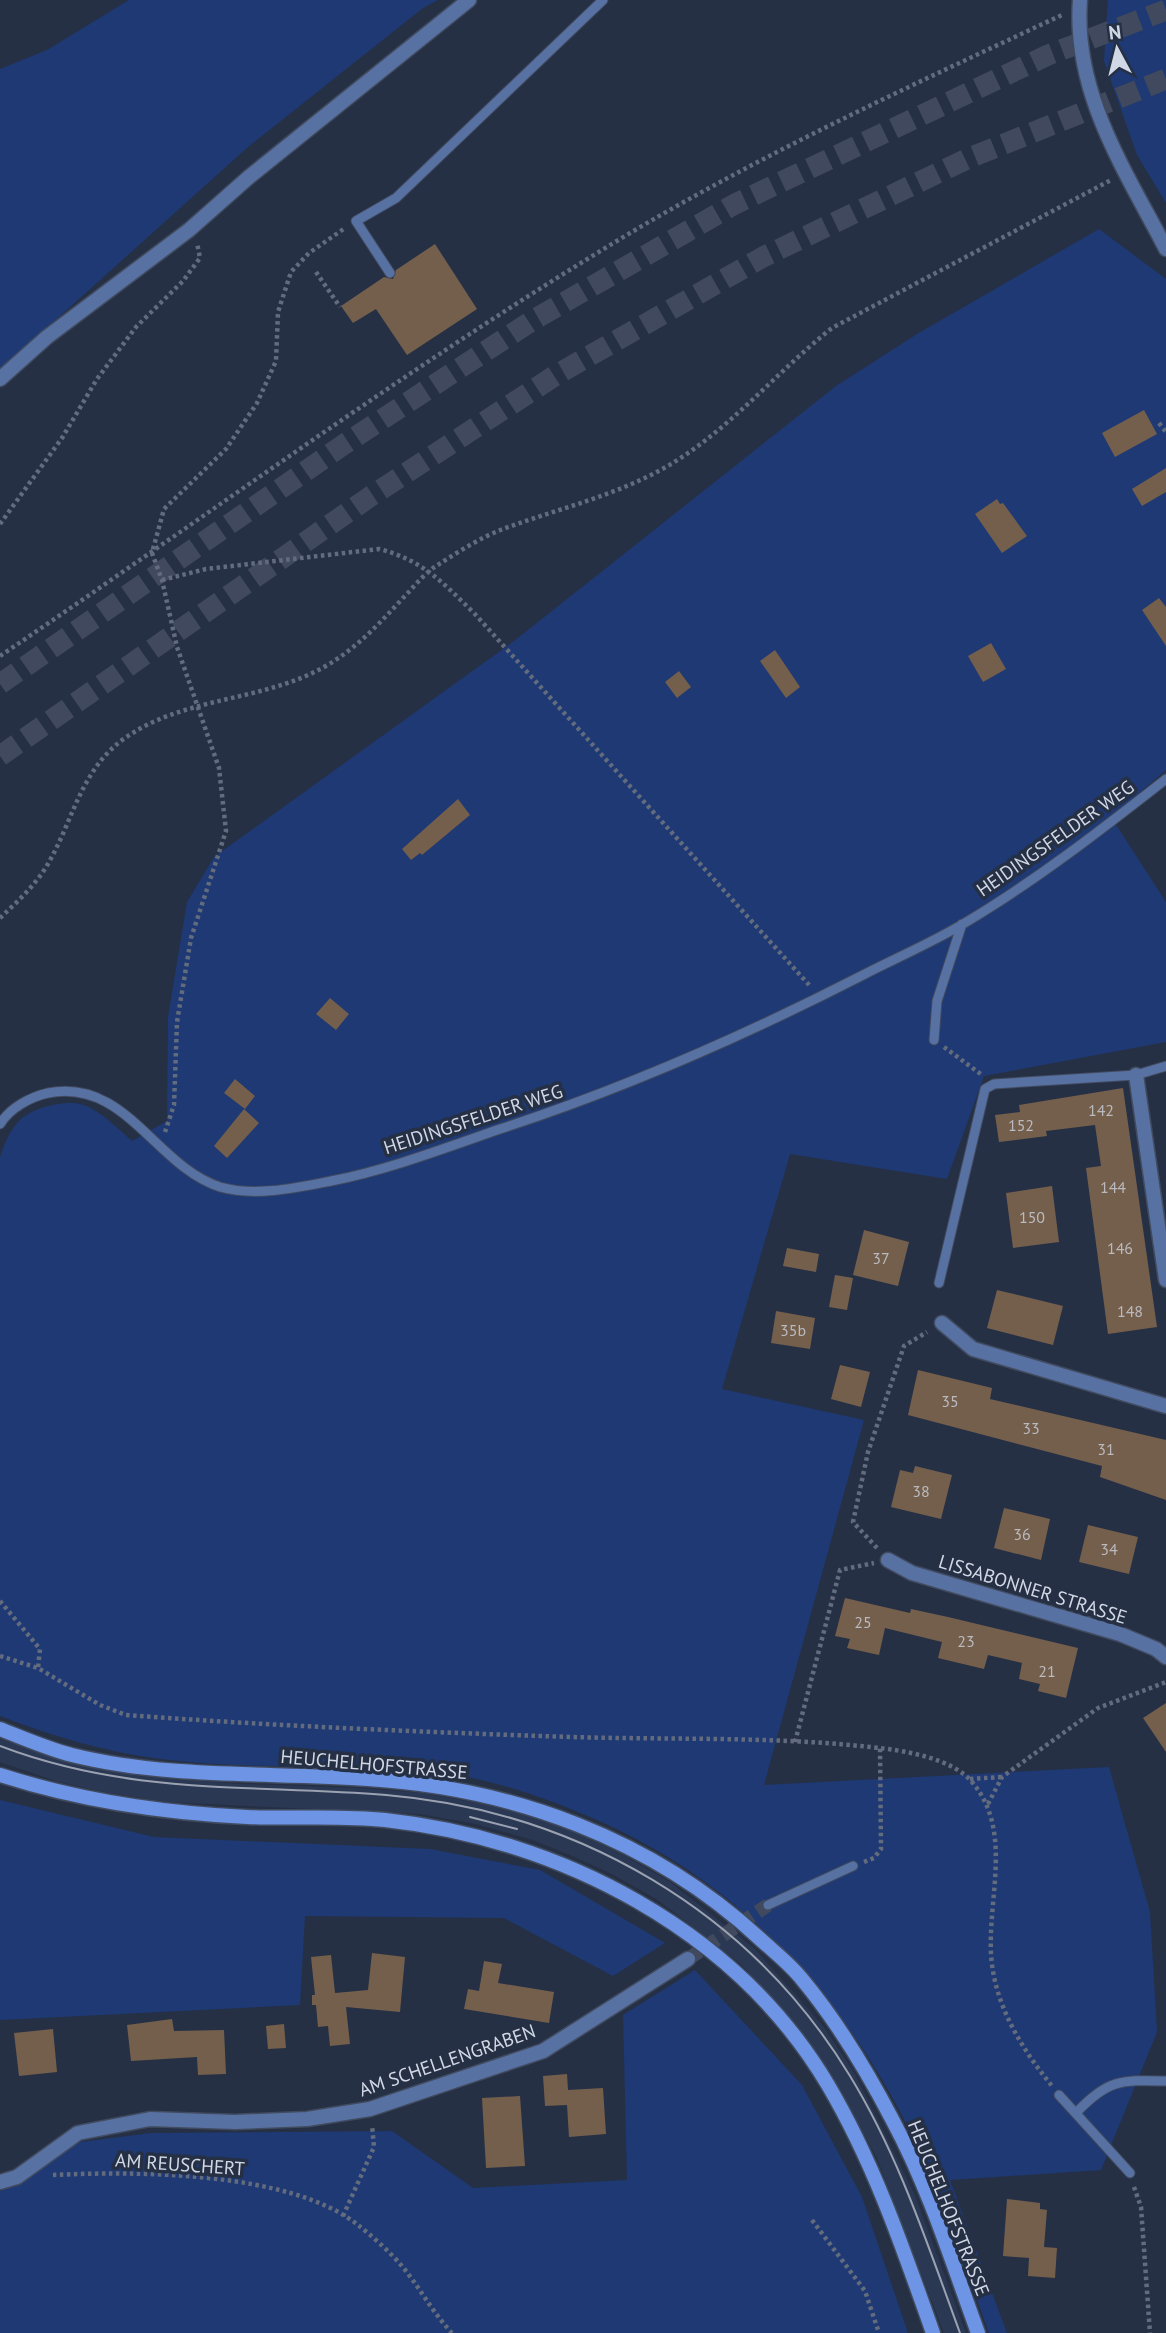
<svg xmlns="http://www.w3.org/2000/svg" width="1166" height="2333" font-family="'PT Sans',sans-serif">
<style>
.built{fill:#2b3853}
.green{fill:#1e3973}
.building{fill:#745f4c}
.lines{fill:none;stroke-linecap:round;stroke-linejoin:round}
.street-tunnel{stroke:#40495d;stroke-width:14;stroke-dasharray:14 7;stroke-linecap:butt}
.highway-tunnel{stroke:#40495d;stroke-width:21;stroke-dasharray:21 10;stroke-linecap:butt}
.lane-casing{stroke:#414b5f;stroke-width:11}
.street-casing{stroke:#414b5f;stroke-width:17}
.secondary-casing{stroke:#414b5f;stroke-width:17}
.path{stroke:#636c7e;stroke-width:4.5;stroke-dasharray:3.5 3.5;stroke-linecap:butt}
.lane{stroke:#5871a3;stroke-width:9}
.street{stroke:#5871a3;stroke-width:14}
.secondary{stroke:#6d94e5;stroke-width:14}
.tram{stroke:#9aa2b2;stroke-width:2}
.labels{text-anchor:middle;stroke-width:7;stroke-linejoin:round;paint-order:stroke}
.number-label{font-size:16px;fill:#bababf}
.street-label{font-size:19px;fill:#d1d8e5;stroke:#263045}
</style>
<rect width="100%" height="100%" fill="#263045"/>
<path class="built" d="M0 1739 64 1761 139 1776 238 1784 357 1788 423 1793 478 1803 539 1818 581 1835 623 1855 670 1882 755 1949 823 2026 855 2074 914 2193 966 2333H944L877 2158 837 2084 807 2039 741 1964 658 1900 612 1874 570 1855 530 1839 472 1823 419 1814 167 1802 104 1792 59 1782 0 1762Z"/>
<path class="green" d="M129 0H438L423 8 248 147 0 370V69L47 50Z
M1108 0H1166V203L1137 155 1104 61Z
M1099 229 1166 279V770L1111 817 1166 902V1042L984 1076 947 1179 790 1154 722 1389 864 1420 764 1785 1109 1767 1150 1912 1157 2032 1101 2170 950 2180 1007 2333H989C960 2254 933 2170 891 2095 823 1974 725 1876 597 1820 544 1797 488 1777 431 1772 341 1764 250 1770 161 1759 105 1752 52 1736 0 1716V1157C4 1144 11 1128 21 1119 34 1107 68 1099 84 1105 102 1112 118 1129 132 1141L167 1121 168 1017 187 902 214 857 514 641 836 386 917 334Z
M0 1800 154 1837 430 1849 540 1870 665 1943 613 1976 504 1918 305 1916 300 2005 0 2020Z
M695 1970 802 2085 862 2197 908 2333H0V2191L17 2184 80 2142 151 2133 392 2131 473 2188 627 2180 623 2015Z"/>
<path class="building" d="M435 244 477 309 407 355 376 309 353 323 341 306 384 277 393 279 396 270Z
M1144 410 1157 434 1115 457 1102 433Z
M1166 468V492L1142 506 1132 489Z
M997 499 1000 504 1003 503 1027 536 1002 553 975 514Z
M1159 598 1166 607V646L1142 610Z
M991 643 1006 669 983 682 968 656Z
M775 650 800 687 786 698 760 661Z
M679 671 691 687 677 698 665 682Z
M458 799 470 815 422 855 420 853 411 860 402 849Z
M330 998 349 1014 336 1030 316 1014Z
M235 1079 255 1096 245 1109 224 1093Z
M1123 1088 1157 1327 1108 1334 1086 1168 1101 1166 1095 1125 1046 1131 1047 1136 999 1142 995 1115 1020 1112 1019 1105Z
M244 1109 259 1123 227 1158 214 1146Z
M1052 1186 1059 1242 1013 1248 1006 1193Z
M864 1230 909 1242 898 1286 853 1275Z
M787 1248 819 1254 816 1272 783 1266Z
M835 1275 853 1278 847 1310 829 1307Z
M997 1290 1063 1306 1053 1345 987 1328Z
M776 1311 815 1318 810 1349 771 1343Z
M840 1365 870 1372 861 1407 831 1399Z
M918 1370 992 1388 990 1399 1166 1440V1500L1100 1477 1102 1466 908 1415Z
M915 1466 952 1475 941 1519 891 1507 900 1470 913 1473Z
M1004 1508 1050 1519 1041 1560 994 1548Z
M1088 1525 1138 1537 1129 1574 1079 1562Z
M845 1598 910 1613 911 1609 948 1617 1078 1648 1066 1698 1038 1691 1040 1684 1019 1679 1022 1663 988 1655 984 1669 938 1658 942 1642 885 1628 879 1655 847 1648 850 1639 835 1636Z
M1166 1703V1752L1143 1718Z
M372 1953 405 1957 400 2012 346 2007 350 2044 330 2046 328 2026 318 2027 316 2005H312V1995H315L311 1957 331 1955 335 1993 368 1990Z
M484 1961 502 1964 498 1983 554 1992 549 2023 464 2009 468 1989 479 1991Z
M172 2019 174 2031 224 2030 226 2074 198 2075 197 2057 131 2061 127 2025Z
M284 2024 286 2048 268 2049 266 2026Z
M53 2029 57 2072 19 2076 14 2033Z
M567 2074 568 2090 603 2088 606 2134 569 2137 567 2105 545 2106 543 2076Z
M520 2096 525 2166 486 2168 482 2098Z
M1007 2199 1040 2203V2209L1047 2210 1044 2247 1057 2248 1055 2278 1028 2276 1029 2258 1003 2256Z"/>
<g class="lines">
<path class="street-tunnel" d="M688 1959 768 1905"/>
<path class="highway-tunnel" d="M0 684 343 445 530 322 735 204 1048 55 1166 10
M0 756 371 496 556 375 763 257 969 158 1166 79"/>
<defs>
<path id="lane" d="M390 273 356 221 396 198 603 0
M934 1040 937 1001 962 924
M0 1124C10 1108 30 1097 48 1093 126 1078 155 1166 220 1187 255 1197 296 1188 331 1181 388 1170 445 1148 500 1129 626 1088 746 1035 863 975 896 958 931 943 963 924 1034 882 1101 830 1166 779
M939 1283 985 1089 994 1084 1136 1075 1166 1066
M768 1905 853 1866
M1059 2095 1130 2173
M1076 2113C1108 2079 1121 2080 1166 2081"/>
<path id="street" d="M1080 0C1073 93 1125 170 1166 249
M0 379 47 337 189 230 249 177 469 0
M1136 1075 1166 1280
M942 1323 973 1349 1166 1406
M888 1560 912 1573 1120 1634 1156 1649 1166 1657
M0 2182 17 2177 78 2133 150 2119 235 2122 307 2119 370 2109 543 2051 688 1959"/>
<path id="secondary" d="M0 1729C23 1738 48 1749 72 1755 168 1779 270 1772 368 1779 513 1788 652 1839 759 1938 773 1951 789 1963 801 1978 837 2021 867 2071 893 2121 929 2188 952 2262 978 2333
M0 1775C81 1801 162 1813 247 1817 293 1819 340 1815 385 1820 560 1839 736 1930 828 2085 874 2163 903 2248 933 2333"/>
</defs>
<use href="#lane" class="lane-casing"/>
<use href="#street" class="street-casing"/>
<use href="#secondary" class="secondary-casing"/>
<path class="path" d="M316 272 340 307
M1159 423 1166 432
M0 524 62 438 97 379 136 327 183 281 200 258 197 243
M162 580 206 569 379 549C423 560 443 583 474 613L810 986
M0 656C200 521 396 376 602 250 750 159 906 88 1064 14
M0 918C18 901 37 884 49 862 74 818 81 769 125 738 185 696 262 702 324 667 356 649 378 625 403 598 413 588 422 576 433 568 455 554 479 538 503 529 557 509 615 496 666 467 730 430 775 373 832 328L1111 180
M944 1047 982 1075
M165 1132 174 1105 177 1022 191 938 226 831 219 768 177 647 162 580 152 553 164 509 226 449 257 403 276 361 278 312 291 272 309 253 345 228
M877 1548 853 1522 868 1452 904 1346 927 1332
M0 1601 40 1649 38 1668
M0 1656 38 1668 100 1705 126 1715C274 1726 422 1732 571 1737 673 1740 777 1736 879 1748 907 1751 953 1759 972 1782 1013 1830 988 1896 991 1954 994 2004 1021 2048 1052 2086
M795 1742 840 1570 874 1563
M970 1779 1001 1777
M988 1804 1002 1777 1098 1708 1166 1682
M864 1862 874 1858 881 1849 880 1748
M53 2175C136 2171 290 2171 358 2225 372 2236 389 2251 401 2265 419 2286 432 2312 452 2333
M1134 2187 1141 2207 1150 2333
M343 2216 374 2147 372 2125
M812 2220 865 2291 879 2333"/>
<use href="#lane" class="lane"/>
<use href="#street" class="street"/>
<use href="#secondary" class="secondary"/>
<path class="tram" d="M0 1746C131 1796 250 1784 386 1795 577 1811 750 1911 850 2076 899 2156 928 2246 960 2333
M470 1817 517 1829"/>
</g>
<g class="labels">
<g class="number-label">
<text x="1101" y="1116">142</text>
<text x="1021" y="1131">152</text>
<text x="1113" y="1193">144</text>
<text x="1032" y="1223">150</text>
<text x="1120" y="1254">146</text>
<text x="881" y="1264">37</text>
<text x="1130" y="1317">148</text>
<text x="793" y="1336">35b</text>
<text x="950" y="1407">35</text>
<text x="1031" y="1434">33</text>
<text x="1106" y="1455">31</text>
<text x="921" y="1497">38</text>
<text x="1022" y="1540">36</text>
<text x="1109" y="1555">34</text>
<text x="863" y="1628">25</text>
<text x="966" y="1647">23</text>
<text x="1047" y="1677">21</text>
</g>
<g class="street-label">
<text transform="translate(1055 838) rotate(-35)" y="7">HEIDINGSFELDER WEG</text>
<text transform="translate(473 1119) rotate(-18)" y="7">HEIDINGSFELDER WEG</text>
<text transform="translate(1033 1589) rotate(17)" y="7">LISSABONNER STRASSE</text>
<text transform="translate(374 1764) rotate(5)" y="7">HEUCHELHOFSTRASSE</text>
<text transform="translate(447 2060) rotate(-19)" y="7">AM SCHELLENGRABEN</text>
<text transform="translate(180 2164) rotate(4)" y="7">AM REUSCHERT</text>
<text transform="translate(949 2208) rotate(68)" y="7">HEUCHELHOFSTRASSE</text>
</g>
</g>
<g transform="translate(1117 49) rotate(353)" stroke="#263045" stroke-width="5" paint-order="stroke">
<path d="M0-5L12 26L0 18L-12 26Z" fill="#d1d8e5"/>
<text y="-10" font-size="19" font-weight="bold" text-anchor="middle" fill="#d1d8e5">N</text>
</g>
</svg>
